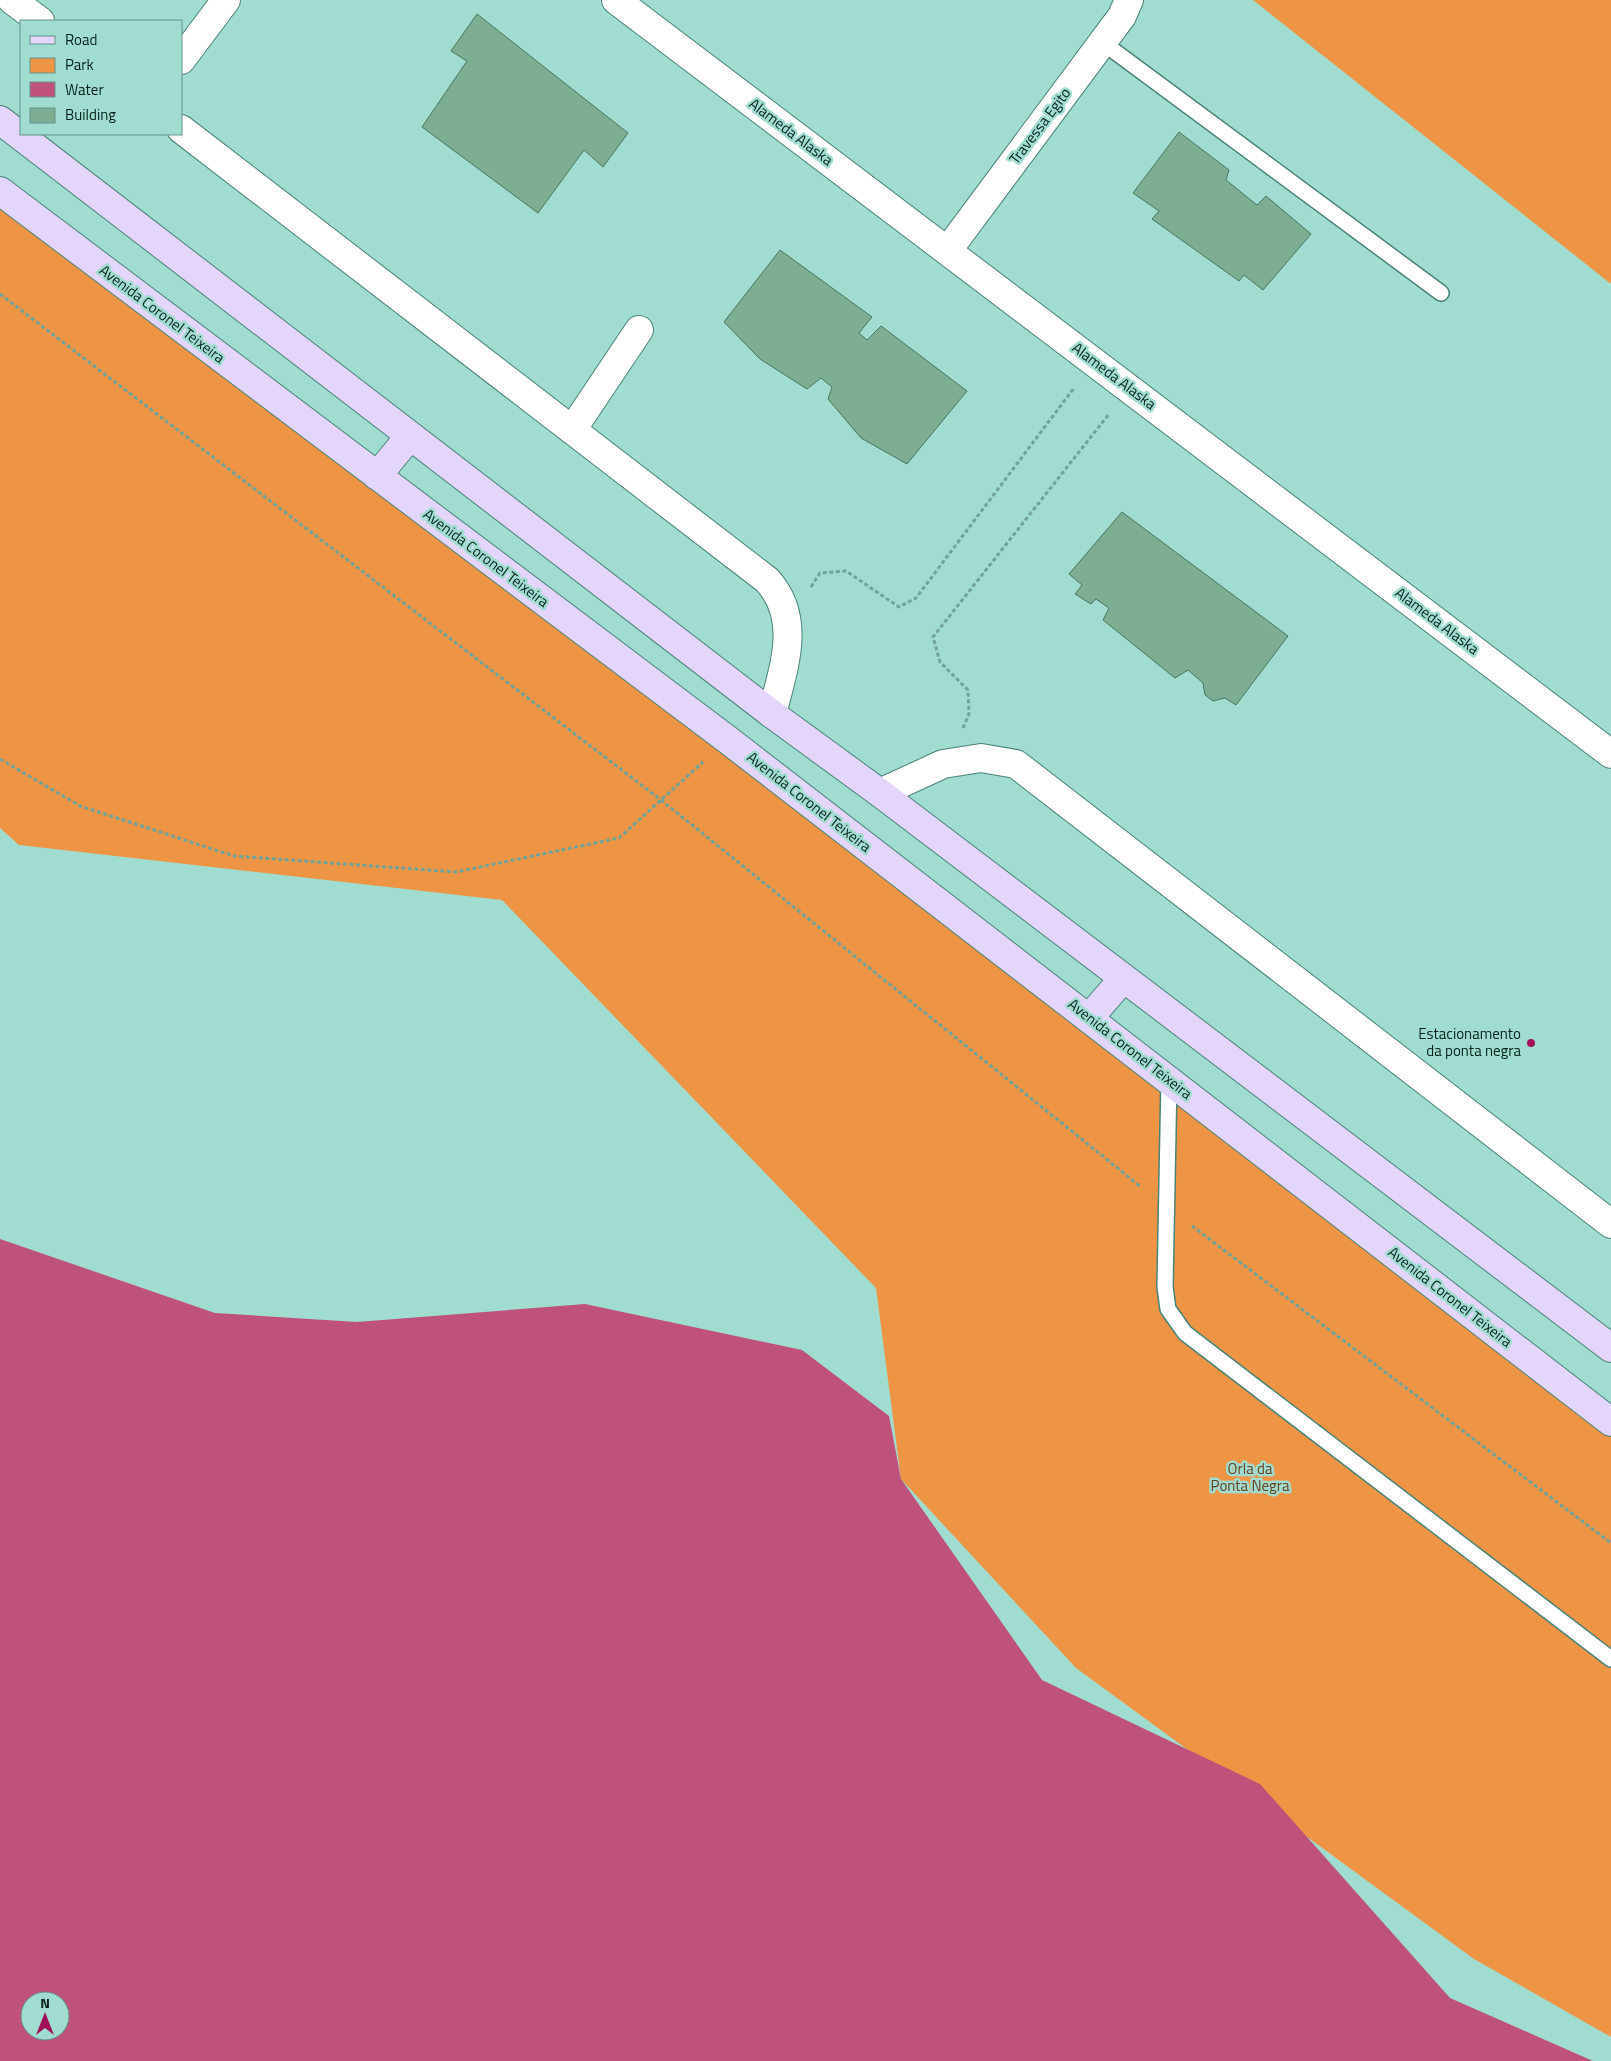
<svg xmlns="http://www.w3.org/2000/svg" width="1611" height="2061" font-family="'Titillium Web',sans-serif">
<style>
.green{fill:#ee9545}
.water{fill:#bf527a;fill-rule:evenodd}
.building{fill:#7dad92;stroke:#49765e}
.lines{fill:none;stroke-linecap:round;stroke-linejoin:round}
.lane-casing{stroke:#498378;stroke-width:18}
.street-casing{stroke:#498378;stroke-width:30}
.secondary-casing{stroke:#498378;stroke-width:30}
.path{stroke:#71a399;stroke-width:3;stroke-dasharray:4 2.5;stroke-linecap:butt}
.lane{stroke:#fff;stroke-width:15}
.street{stroke:#fff;stroke-width:28}
.secondary{stroke:#e4d5fa;stroke-width:28}
.poi-dot{fill:#a21157;stroke:#a0ddd0;stroke-width:2}
.labels{text-anchor:middle;stroke-width:5;stroke-linejoin:round;paint-order:stroke}
.street-label{font-size:15px;fill:#09221e;stroke:#a0ddd0}
.poi-label{font-size:15px;fill:#09221e;stroke:#a0ddd0;text-anchor:end}
.park-label{font-size:15px;fill:#674121;stroke:#a0ddd0}
</style>
<rect width="100%" height="100%" fill="#a0ddd0"/>
<path class="green" d="M1253 0H1611V284Z
M0 195 1611 1432V2037L1474 1959 1076 1668 901 1479 876 1288 502 900 19 845 0 828Z"/>
<path class="water" d="M0 1239 215 1313 357 1322 585 1304 802 1350 889 1416 901 1479 1042 1680 1260 1784 1450 1998 1593 2061H0ZM30 2001H60V2031H30Z"/>
<path class="building" d="M477 14 628 133 603 167 584 150 538 213 422 127 467 61 451 51Z
M1179 132 1229 170 1226 180 1257 205 1266 196 1311 234 1263 290 1244 275 1239 281 1152 219 1159 211 1133 193Z
M780 250 872 317 859 333 867 340 881 326 967 391 907 464 861 438 828 399 832 387 821 378 807 389 760 359 724 322Z
M1122 512 1288 636 1236 705 1225 698 1213 701 1205 695 1203 683 1188 670 1175 678 1103 620 1109 608 1096 599 1091 604 1075 594 1082 585 1069 574Z"/>
<g class="lines">
<defs>
<path id="lane" d="M1102 42 1441 293
M1169 1079 1165 1287 1168 1309 1185 1333 1611 1659"/>
<path id="street" d="M12 0 40 21
M616 0 1611 754
M181 60 226 0
M181 129 767 580C803 619 783 669 772 714
M948 250 1122 16 1129 0
M572 430 639 330
M880 793 943 764 981 758 1016 764 1611 1224"/>
<path id="secondary" d="M0 120 772 714 880 793 1611 1348
M0 191 728 740 1611 1422
M377 476 410 436
M1089 1018 1123 979"/>
</defs>
<use href="#lane" class="lane-casing"/>
<use href="#street" class="street-casing"/>
<use href="#secondary" class="secondary-casing"/>
<path class="path" d="M0 294 661 800 1141 1187
M811 587 820 573 846 571 899 607 916 598 1074 388
M963 728 969 714 968 690 940 662 933 637 1109 414
M0 759 80 806 234 856 456 872 619 838 703 762
M1192 1226 1611 1543"/>
<use href="#lane" class="lane"/>
<use href="#street" class="street"/>
<use href="#secondary" class="secondary"/>
</g>
<circle class="poi-dot" cx="1531" cy="1043" r="5"/>
<g class="labels">
<g class="street-label">
<text transform="translate(1040 126) rotate(-53)" y="5">Travessa Egito</text>
<text transform="translate(791 132) rotate(37)" y="5">Alameda Alaska</text>
<text transform="translate(162 314) rotate(37)" y="5">Avenida Coronel Teixeira</text>
<text transform="translate(1114 376) rotate(37)" y="5">Alameda Alaska</text>
<text transform="translate(486 558) rotate(37)" y="5">Avenida Coronel Teixeira</text>
<text transform="translate(1437 621) rotate(37)" y="5">Alameda Alaska</text>
<text transform="translate(809 802) rotate(38)" y="5">Avenida Coronel Teixeira</text>
<text transform="translate(1130 1049) rotate(38)" y="5">Avenida Coronel Teixeira</text>
<text transform="translate(1450 1297) rotate(38)" y="5">Avenida Coronel Teixeira</text>
</g>
<g class="poi-label">
<text x="1521" y="1039">Estacionamento<tspan x="1521" dy="17">da ponta negra</tspan></text>
</g>
<g class="park-label">
<text x="1250" y="1474">Orla da<tspan x="1250" dy="17">Ponta Negra</tspan></text>
</g>
</g>
<rect x="20" y="20" width="162" height="115" fill="#a0ddd0" stroke="#649289"/>
<rect x="30" y="36" width="25" height="8" fill="#e4d5fa" stroke="#649289"/>
<text x="65" y="45" font-size="15" fill="#09221e">Road</text>
<rect x="30" y="58" width="25" height="15" fill="#ee9545" stroke="#649289"/>
<text x="65" y="70" font-size="15" fill="#09221e">Park</text>
<rect x="30" y="82" width="25" height="15" fill="#bf527a" stroke="#649289"/>
<text x="65" y="95" font-size="15" fill="#09221e">Water</text>
<rect x="30" y="108" width="25" height="15" fill="#7dad92" stroke="#649289"/>
<text x="65" y="120" font-size="15" fill="#09221e">Building</text>
<g transform="translate(45 2016)"><circle r="24" fill="#a0ddd0" stroke="#649289"/>
<path d="M0-4L9 19L0 12L-9 19Z" fill="#a21157"/>
<text y="-8" font-size="14" font-weight="bold" text-anchor="middle" fill="#09221e">N</text>
</g>
</svg>
